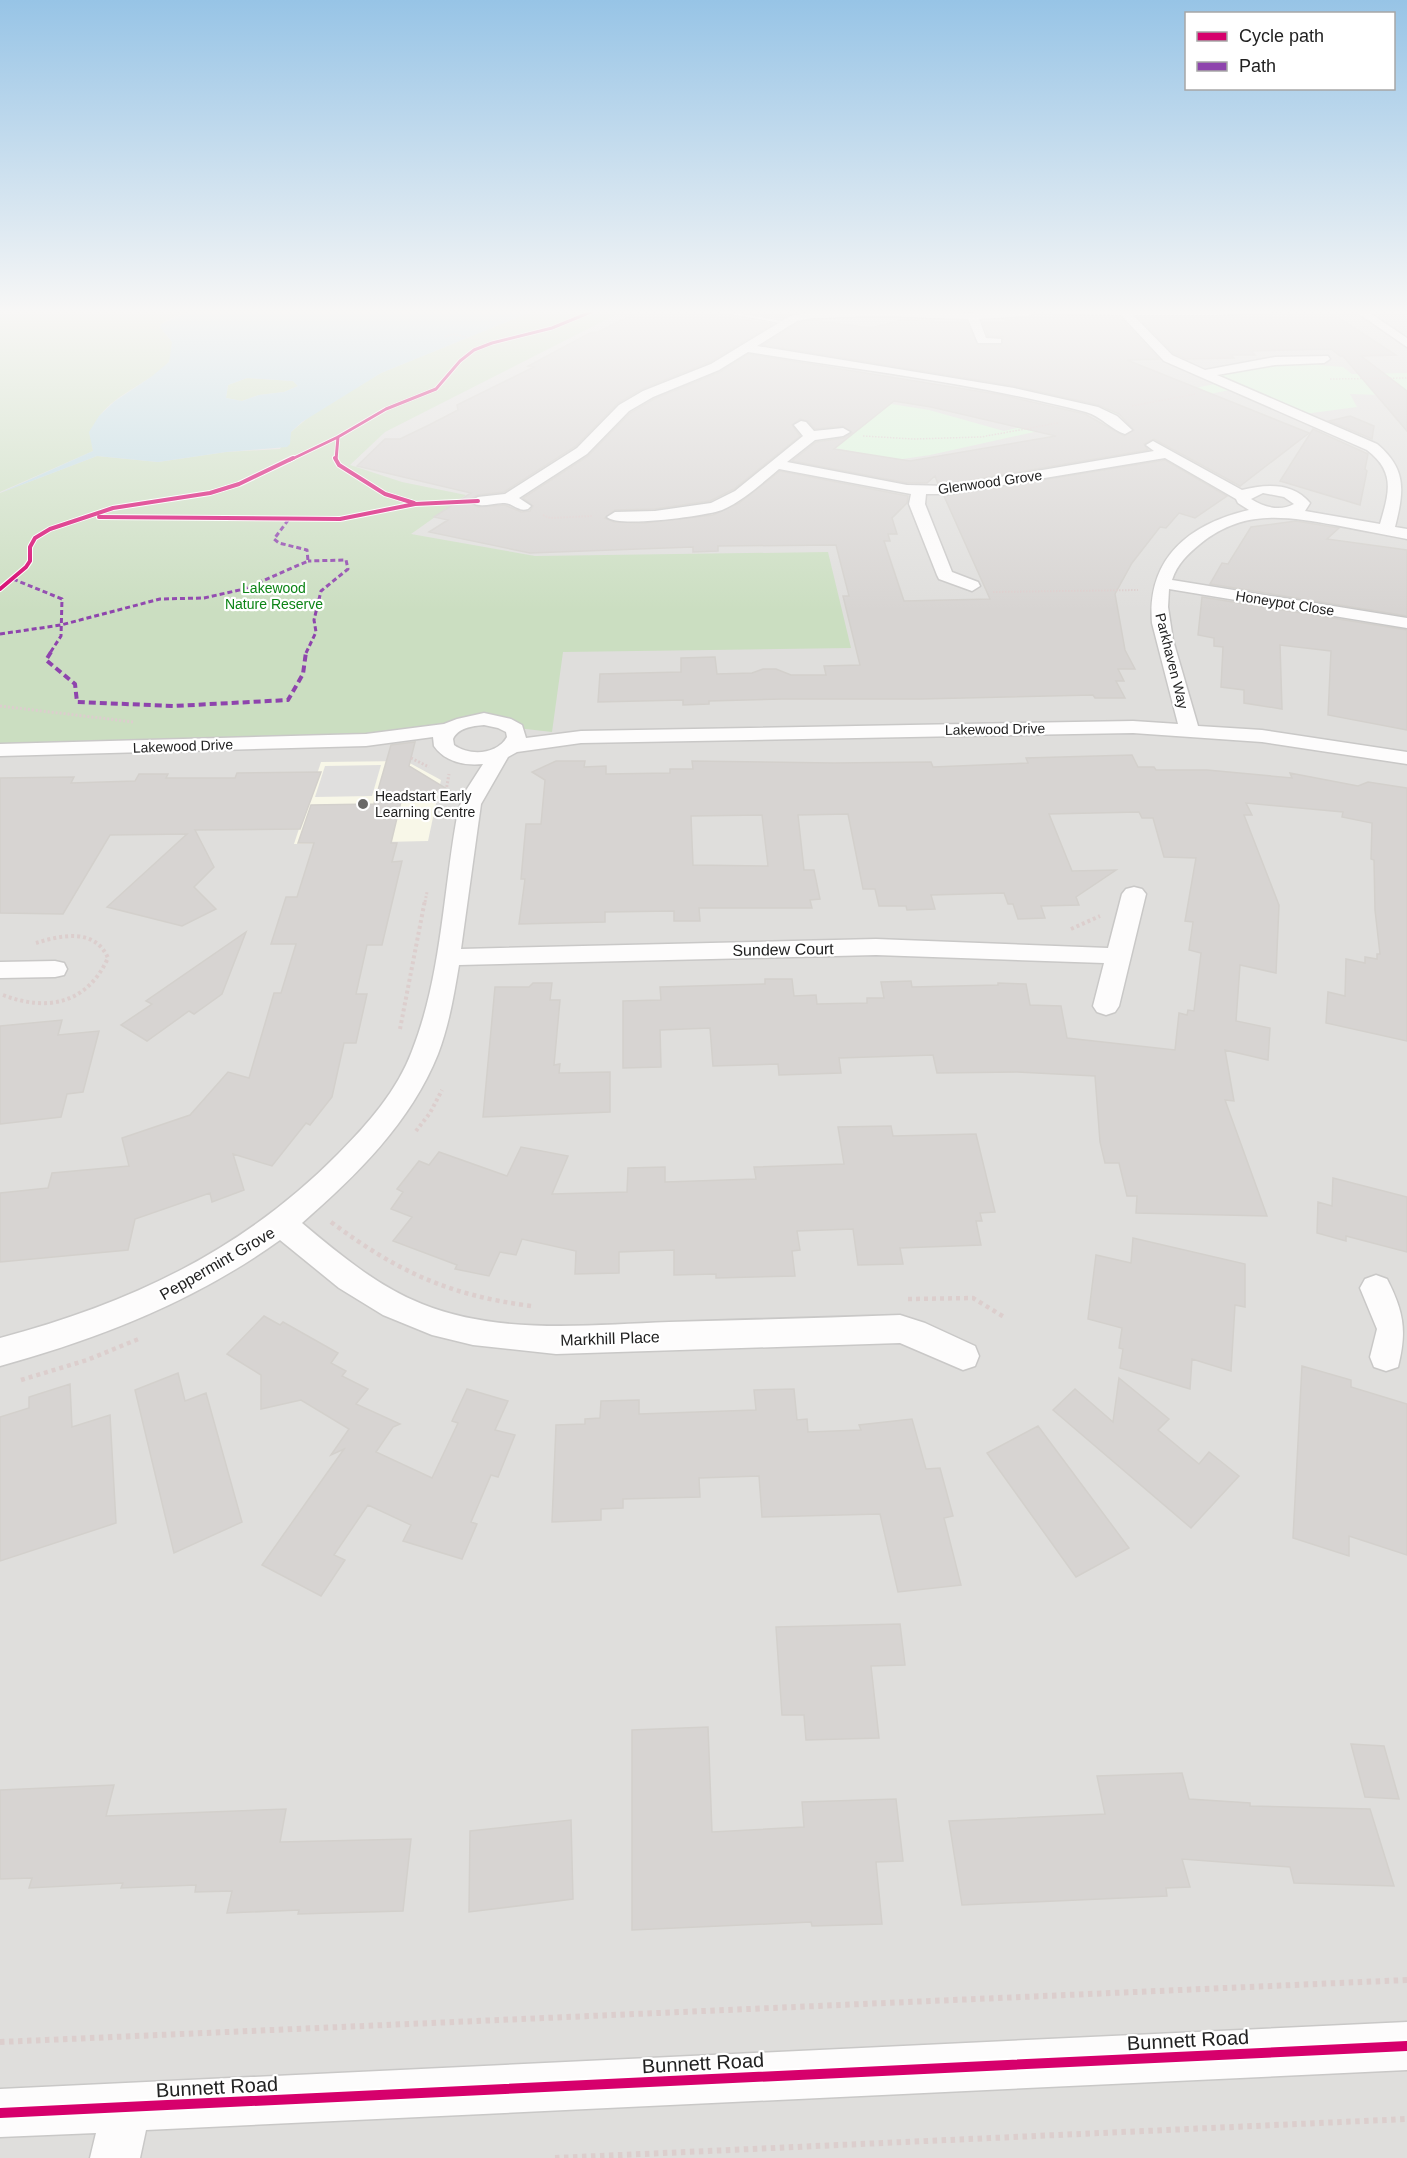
<svg xmlns="http://www.w3.org/2000/svg" width="1407" height="2158" font-family="Arial,sans-serif">
<style>
.residential{fill:#dfdedc}
.education{fill:#f8f7e8}
.forest{fill:#cbdec1}
.park{fill:#daf5da}
.parking{fill:#e0dfde}
.water{fill:#bfdbe3;fill-rule:evenodd}
.building{fill:#d7d4d2;stroke:#d3d0cc;stroke-width:1.5;fill-rule:evenodd}
.lines{fill:none;stroke-linecap:round;stroke-linejoin:round}
.lane-casing{stroke:#c9c8c7;stroke-width:2}
.street-casing{stroke:#c9c8c7;stroke-width:3}
.path-far5{stroke:#dccecd;stroke-width:1.5;stroke-dasharray:1.5 1.5;stroke-linecap:butt}
.path-far4{stroke:#dccecd;stroke-width:2;stroke-dasharray:1.5 1.5;stroke-linecap:butt}
.path-far3{stroke:#dccecd;stroke-width:3;stroke-dasharray:2 2;stroke-linecap:butt}
.path-far2{stroke:#dccecd;stroke-width:4;stroke-dasharray:3 3;stroke-linecap:butt}
.path-far1{stroke:#dccecd;stroke-width:4.5;stroke-dasharray:4 4;stroke-linecap:butt}
.path{stroke:#dccecd;stroke-width:6;stroke-dasharray:4.5 4.5;stroke-linecap:butt}
.lane{fill:#fdfcfc;fill-rule:evenodd}
.street{fill:#fdfcfc;fill-rule:evenodd}
.quiet-far1{stroke:#8e44ad;stroke-width:3;stroke-dasharray:5 3;stroke-linecap:butt}
.quiet{stroke:#8e44ad;stroke-width:4;stroke-dasharray:7 4;stroke-linecap:butt}
.cycleway-far2-casing{stroke:#fff;stroke-width:4.5}
.cycleway-far1-casing{stroke:#fff;stroke-width:6}
.cycleway-casing{stroke:#fff;stroke-width:14}
.cycleway-far2{stroke:#d6006c;stroke-width:3}
.cycleway-far1{stroke:#d6006c;stroke-width:4}
.cycleway{stroke:#d6006c;stroke-width:10}
.poi-dot{fill:#6a6968;stroke:#fff;stroke-width:2}
.labels{text-anchor:middle;stroke-width:4.5;stroke-linejoin:round;paint-order:stroke}
.far-street-label{font-size:14px;fill:#222;stroke:#fff}
.far-park-label{font-size:14px;fill:#0c8416;stroke:#fff}
.far-poi-label{font-size:14px;fill:#222;stroke:#fff;text-anchor:start}
.street-label{font-size:16px;fill:#222;stroke:#fff}
.near-street-label{font-size:20px;fill:#222;stroke:#fff}
</style>
<rect width="100%" height="100%" fill="#f0eeeb"/>
<path class="residential" d="M0 309H1407V2158H0Z"/>
<path class="education" d="M406 761 441 780 428 841 294 844 321 762Z"/>
<path class="forest" d="M0 309H196L164 321 160 327 172 342C171 348 172 356 169 361 165 369 155 375 148 379 119 398 86 412 93 451L0 492Z
M538 309H627L385 432 350 465 402 482 466 495 411 534 535 556 828 552 851 648 563 652 552 732 517 728 496 720 366 740 0 750V493L97 456 158 462 226 452 280 449 291 432 315 412 381 373Z
M247 378 293 381 298 386 284 392 259 395 242 401 226 398 228 385Z"/>
<path class="park" d="M1312 359 1319 365 1343 367 1352 374 1407 373V396L1350 394 1357 407 1297 415 1234 389 1107 416 1093 410 1219 383 1201 374Z
M891 404 929 410 1004 431 1079 414 1093 419 930 455 896 460 805 442 866 424Z"/>
<path class="parking" d="M381 765 372 796 315 797 325 766Z"/>
<path class="water" d="M196 309H538L381 373 302 422 291 432 290 444 287 447 226 452 158 462 97 456 0 493 93 451 89 432 99 416 115 401 151 377 169 362 172 342 160 327 161 324ZM247 378 293 381 298 386 284 392 259 395 242 401 226 398 228 385Z"/>
<path class="building" d="M644 309H669L773 324 710 362 642 389 618 403 576 446 504 492 478 495 470 499V503L478 507 505 505 521 512 530 511 533 506 523 498 588 456 630 413 654 399 720 372 748 354 1002 395 1085 414 1124 436 1134 430 1119 414 1098 405 1014 386 763 345 798 323 812 320 871 328 901 320 967 323 978 345H1001L1003 337 988 336 983 323H1008L1005 320 1029 318H1120L1159 359 1127 360 1309 433 1240 486 1154 439 1144 444 1148 450 948 484H938L935 476 927 483H907L792 461 816 442 843 438 852 433 843 426 815 429 808 421 800 419 792 425 800 436 734 489 710 501 655 509 615 510 605 518 614 522 644 523 713 515 739 503 780 471 908 496 907 503 892 518 897 534H888L890 541H884L904 601 990 599 944 496 1165 460 1227 496 1195 518 1179 513 1166 528 1160 527 1132 563 1115 594 1125 650 1135 669H1118L1124 681H1116L1125 698H1095L1093 695 920 699H782L709 701V704L683 705V700L598 702 600 674 681 672V658L715 657 717 674 752 673 763 669H776L791 675H826L824 666 860 665 843 596H849L836 545 718 546V551L693 552V547L530 553 429 532 448 520 434 517 471 493 357 466 385 439H400L429 425 458 410 457 405 534 367 528 366 590 333 598 332ZM894 401 931 407 1056 436 910 461 834 449Z
M732 309H740L786 316 782 318 730 310Z
M1287 314H1333L1396 355 1361 356 1407 391V431L1343 356H1340L1331 349 1251 351 1255 355H1231L1234 358 1186 359 1173 353 1138 317 1290 316Z
M1350 416 1374 426 1372 439 1329 421Z
M1313 429 1368 454 1365 469 1367 471 1360 505 1280 481Z
M1296 521 1339 528 1327 539 1407 550V616L1210 584 1222 563 1228 564 1251 527Z
M1202 597 1407 630V730L1328 715 1331 651 1280 645 1282 709 1244 703V690L1221 687 1223 647 1214 646V638L1198 635Z
M415 742 409 766 452 792 403 793 391 843H397L392 862 402 861 382 945H367L356 994H367L356 1043H344L332 1097 310 1125 306 1123 272 1166 233 1154 244 1190 212 1202 210 1193 135 1219 128 1250 0 1262V1193L48 1188 52 1173 129 1166 122 1138 190 1115 228 1072 249 1078 274 993H281L296 944H271L286 897H297L314 843H298L311 805 374 804 391 745Z
M1132 755 1138 767H1154L1156 770H1207L1292 778 1290 773 1358 786 1368 782 1407 788V1041L1326 1023 1328 992 1345 996 1346 959 1365 963V957L1377 959V954H1380L1375 910 1374 860 1371 859 1372 823 1342 817 1343 812 1246 803 1252 815H1244L1279 905 1276 973 1240 965 1236 1021 1270 1028 1268 1060 1225 1050 1234 1101 1225 1100 1267 1216 1136 1213 1137 1196H1127L1119 1163H1105L1100 1142 1095 1076 1017 1072 937 1073 933 1055 839 1058 841 1073 779 1075 778 1064 713 1066 710 1028 660 1030 661 1067 623 1068V1001L661 1000 660 987 765 984V979H792L794 996 816 995 817 1004 867 1003V998H884L881 982 911 981 912 987 998 985V983L1026 984 1030 1005 1061 1006 1067 1038 1175 1050 1179 1013 1187 1015 1188 1010 1194 1011 1201 953 1189 950 1193 922 1185 921 1196 858 1164 857 1153 818H1142L1139 812 1049 814 1072 871 1116 870 1076 897 1079 905 1041 906 1045 918 1018 919 1013 904H1008L1004 893 931 895 935 909 907 910 906 906H879L875 889H863L848 814 798 815 804 870H814L820 899 810 900 812 908H699L700 921H674V911L605 912V922L519 924 525 879H521L526 824H541L545 780 532 772 556 761H585L584 767 606 766V774L670 773V769H693L692 761 834 763 931 762 933 767 1028 763 1026 758ZM762 815 768 866 693 865 691 816Z
M321 772 300 829 195 830 214 867 194 887 216 909 182 926 107 907 187 834 110 835 63 914 0 913V778L74 777 71 783 135 781 139 774H168L166 778H235L237 773Z
M246 932 222 994 194 1014 189 1011 147 1041 121 1025 152 1004 146 1001Z
M533 983H552L550 1000H560L554 1065 560 1064 559 1073 610 1072V1112L483 1117 495 987H529Z
M62 1020 58 1035 99 1031 83 1092 67 1094 61 1117 0 1124V1026Z
M891 1126 893 1136 976 1134 995 1212 980 1213 982 1221H976L981 1245 900 1248 903 1264 858 1265 853 1229 797 1231 800 1250 792 1251 795 1276 716 1278V1274L674 1275V1250L619 1252V1273L575 1274 576 1251 522 1239 516 1255 500 1252 489 1276 455 1269 457 1265 393 1241 412 1217 391 1209 403 1192 397 1189 419 1161 429 1165 439 1152 507 1176 521 1147 568 1156 552 1194 627 1192 628 1168 665 1167V1182L756 1179 754 1167 844 1164 838 1127Z
M1333 1178 1407 1197V1252L1346 1236V1241L1317 1233 1318 1202 1332 1206Z
M1133 1238 1245 1264V1307L1235 1305 1231 1371 1192 1359 1190 1389 1120 1368 1123 1349 1119 1348 1122 1328 1088 1319 1096 1255 1131 1263Z
M264 1316 280 1325 283 1322 338 1353 331 1363 346 1371 342 1376 368 1389 356 1404 400 1424 393 1427 376 1452 432 1478 458 1423 452 1421 467 1389 508 1401 495 1430 515 1435 498 1477 491 1475 471 1522 477 1524 462 1559 403 1541 411 1525 368 1505 334 1555 345 1560 321 1596 262 1565 344 1449 331 1455 349 1429 301 1400 261 1409V1375L227 1354Z
M1302 1366 1351 1380V1387L1407 1404V1555L1349 1536V1556L1293 1538Z
M178 1373 185 1401 206 1393 242 1522 174 1553 135 1390Z
M1119 1378 1169 1419 1158 1430 1199 1464 1209 1452 1239 1476 1191 1528 1053 1410 1075 1389 1113 1422Z
M70 1384 72 1427 110 1415 116 1523 0 1561V1417L29 1408V1397Z
M794 1389 797 1420 807 1419 808 1432 861 1430 859 1425 912 1419 926 1469 940 1468 953 1516 944 1518 961 1585 898 1592 880 1514 762 1517 759 1476 699 1478 700 1497 623 1499V1508L601 1509V1520L552 1522 556 1425 585 1424V1419L600 1418 601 1401 639 1400V1414L756 1410 754 1390Z
M1038 1426 1129 1548 1076 1577 987 1453Z
M900 1624 905 1665 871 1666 879 1738 806 1740 804 1715H782L776 1627Z
M708 1727 712 1832 804 1827 802 1802 896 1799 903 1861 876 1862 882 1924 812 1926 811 1922 632 1930V1730Z
M1351 1744 1384 1746 1399 1799 1365 1797Z
M1182 1773 1189 1799 1250 1803V1806L1370 1809 1394 1886 1294 1883 1290 1867 1182 1859 1190 1887 1166 1888 1167 1896 962 1905 949 1821 1105 1814 1097 1776Z
M114 1785 106 1816 286 1809 280 1842 411 1839 403 1911 298 1914 299 1910 227 1913 232 1891 195 1892 196 1885 121 1888 123 1883 29 1888 32 1878 0 1879V1790Z
M571 1820 573 1899 469 1912 470 1831Z"/>
<g class="lines">
<defs>
<path id="lane" d="M701 309H712L789 322 786 324Z"/>
<path id="street" d="M1058 309H1280L1275 312 1218 315H1133L1172 355 1205 370 1275 357 1328 356 1330 359 1324 363 1275 365 1217 375 1377 444C1407 469 1404 491 1395 527L1407 529V539C1383 534 1359 530 1335 525 1284 516 1243 509 1200 544 1188 554 1177 564 1172 580L1407 618V628L1169 589 1168 607 1173 640 1198 726 1262 730 1407 752V764L1262 742 1133 733 581 743 517 752 508 757 481 804 461 949 876 939 1108 948 1122 894 1126 889 1134 887 1142 889 1146 894 1119 1006 1115 1012 1106 1015 1097 1012 1093 1006 1104 963 876 955 459 965C454 995 449 1025 438 1054 411 1122 356 1176 302 1223 339 1254 377 1286 422 1304 499 1335 588 1325 669 1322 746 1320 823 1318 900 1315L925 1323 975 1346 979 1356 975 1366 963 1370 900 1343 556 1354 473 1345 432 1335 383 1315 339 1288 280 1240C195 1301 101 1338 0 1366V1338C131 1303 242 1251 338 1154 368 1124 397 1091 412 1051 442 975 443 891 458 811L465 792 483 764C465 766 445 762 434 746L433 737 366 746 0 756V744L366 734 444 724 457 719 484 713 511 719 522 725 526 738 581 731 1133 721 1178 724 1152 623C1147 558 1189 524 1249 510L1238 503 1236 499 1165 458 948 494H926L925 504 952 572 978 582 980 586 972 591 939 579 937 575 909 504 911 494 779 469C761 484 744 500 722 510 706 516 617 528 607 517L615 512 655 511 711 503 735 491 803 436 794 425 801 421 806 422 814 431 843 428 850 432 843 436 815 440 787 462 907 485 948 486 1154 451 1146 445 1153 441 1242 490C1265 484 1293 482 1310 503L1305 511 1380 524C1389 493 1396 472 1367 450L1164 361 1121 315 1054 314V310ZM1263 493 1284 497 1294 504C1280 512 1263 507 1251 499ZM484 725 498 728 506 732 507 737C497 755 469 756 454 745L453 739C458 728 472 726 484 725Z
M1352 309H1364L1407 338V347Z
M881 310 972 313 1028 310 1034 313 1028 316 979 319 986 338 1001 339V343H978L968 319 881 316 812 318 797 321 757 346 1014 388 1098 407 1117 416 1132 430 1125 434C1113 431 1101 416 1086 412 975 383 860 370 748 352L719 370 653 397 629 411 587 454 519 498 531 506 528 509C518 512 514 504 505 503 493 502 479 510 471 501L478 497 505 494 577 448 619 405 643 391 711 364 790 316 812 312Z
M55 961 64 963 67 969 64 975 55 977 0 978V962Z
M1376 1275 1387 1279C1404 1312 1407 1331 1398 1367L1386 1371 1374 1367 1370 1357 1377 1329 1360 1288 1365 1279Z
M1407 2022V2070L146 2130 140 2158H90L96 2133 0 2137V2089Z"/>
</defs>
<use href="#lane" class="lane-casing"/>
<use href="#street" class="street-casing"/>
<path class="path-far5" d="M1296 312 1336 311
M445 337 453 334 492 343
M1330 379 1407 378
M1132 406 1195 394
M863 436 913 439 981 437 1058 423"/>
<path class="path-far4" d="M543 515 550 518 592 516
M993 592 1138 590"/>
<path class="path-far3" d="M0 706 134 722
M411 758 429 767
M446 791 449 774
M425 902 427 892"/>
<path class="path-far2" d="M1071 929 1100 916
M3 995C47 1012 87 1004 108 958 95 928 62 935 36 943
M400 1029 425 900
M416 1131 430 1113 442 1090"/>
<path class="path-far1" d="M331 1222C398 1272 448 1295 531 1306
M908 1299 973 1298 1004 1317
M21 1380 87 1360 141 1338"/>
<path class="path" d="M0 2042 1407 1980
M555 2158 1407 2119"/>
<use href="#lane" class="lane"/>
<use href="#street" class="street"/>
<path class="quiet-far1" d="M13 579 62 599 61 636 50 653
M0 634 61 625 160 599 204 598 244 589 308 561 307 550 279 543 274 539 289 519
M306 653 316 632 314 620 321 591 348 569 346 560 308 561"/>
<path class="quiet" d="M51 652 46 660 75 684 77 702 174 706 288 700 303 674 306 652"/>
<defs>
<path id="cycleway-far2" d="M290 460 338 437 386 409 436 389 460 361 474 350 492 343 552 328 598 309
M336 460 338 437"/>
<path id="cycleway-far1" d="M335 458 339 465 385 494 414 503
M99 517 340 519 415 504 478 501
M0 589 26 567 30 561V547L35 538 50 529 113 508 210 493 239 484 293 458"/>
<path id="cycleway" d="M0 2113 1407 2046"/>
</defs>
<use href="#cycleway-far2" class="cycleway-far2-casing"/>
<use href="#cycleway-far1" class="cycleway-far1-casing"/>
<use href="#cycleway" class="cycleway-casing"/>
<use href="#cycleway-far2" class="cycleway-far2"/>
<use href="#cycleway-far1" class="cycleway-far1"/>
<use href="#cycleway" class="cycleway"/>
</g>
<linearGradient id="sky" x2="0" y2="1"><stop stop-color="#97c4e6"/><stop offset="0.51" stop-color="#f8f7f6"/><stop offset="1" stop-color="#f8f7f6" stop-opacity="0"/></linearGradient>
<rect width="1407" height="611" fill="url(#sky)"/>
<circle class="poi-dot" cx="363" cy="804" r="6"/>
<g class="labels">
<g class="far-street-label">
<text transform="translate(990 482) rotate(-8)" y="5">Glenwood Grove</text>
<text transform="translate(1285 603) rotate(9)" y="5">Honeypot Close</text>
<text transform="translate(1172 661) rotate(76)" y="5">Parkhaven Way</text>
<text transform="translate(995 729) rotate(-1)" y="5">Lakewood Drive</text>
<text transform="translate(183 746) rotate(-2)" y="5">Lakewood Drive</text>
</g>
<g class="far-park-label">
<text x="274" y="593">Lakewood<tspan x="274" dy="16">Nature Reserve</tspan></text>
</g>
<g class="far-poi-label">
<text x="375" y="801">Headstart Early<tspan x="375" dy="16">Learning Centre</tspan></text>
</g>
<g class="street-label">
<text transform="translate(783 949) rotate(-1)" y="6">Sundew Court</text>
<text transform="translate(217 1263) rotate(-30)" y="6">Peppermint Grove</text>
<text transform="translate(610 1338) rotate(-2)" y="6">Markhill Place</text>
</g>
<g class="near-street-label">
<text transform="translate(1188 2040) rotate(-3)" y="7">Bunnett Road</text>
<text transform="translate(703 2063) rotate(-3)" y="7">Bunnett Road</text>
<text transform="translate(217 2087) rotate(-3)" y="7">Bunnett Road</text>
</g>
</g>
<rect x="1185" y="12" width="210" height="78" fill="#ffffff" stroke="#a7a7a7" stroke-width="1.5"/>
<rect x="1197" y="32" width="30" height="9" fill="#d6006c" stroke="#a7a7a7" stroke-width="1.5"/>
<text x="1239" y="42" font-size="18" fill="#222222">Cycle path</text>
<rect x="1197" y="62" width="30" height="9" fill="#8e44ad" stroke="#a7a7a7" stroke-width="1.5"/>
<text x="1239" y="72" font-size="18" fill="#222222">Path</text>
</svg>
